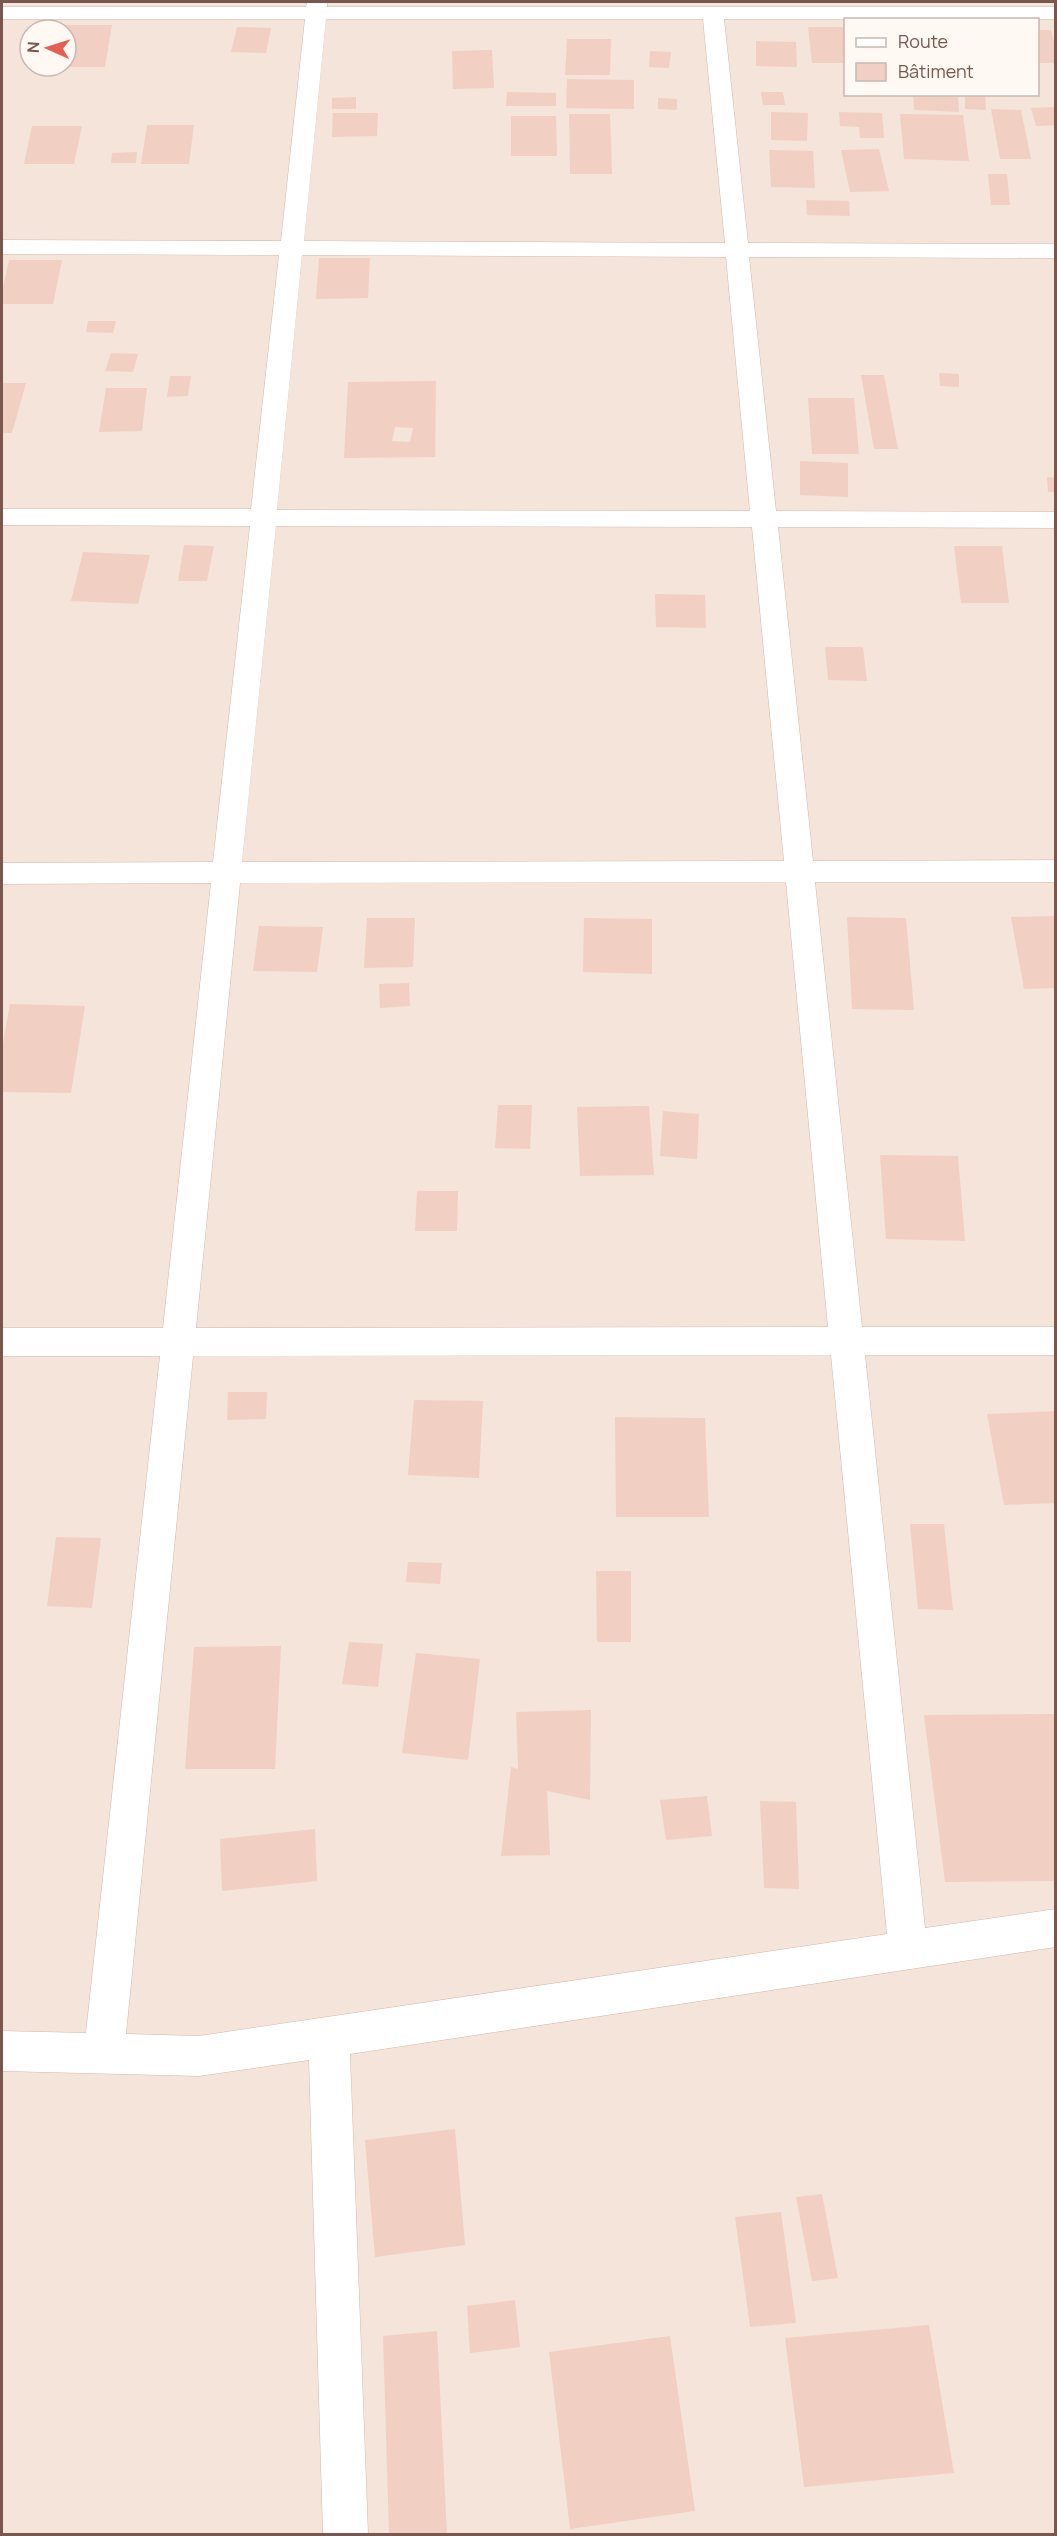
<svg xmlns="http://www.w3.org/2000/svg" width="1057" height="2536" font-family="Manrope,sans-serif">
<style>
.residential{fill:#f4e4da;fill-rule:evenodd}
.building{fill:#f2cfc3;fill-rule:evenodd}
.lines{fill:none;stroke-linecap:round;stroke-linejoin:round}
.minor-casing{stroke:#d0b9b0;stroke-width:1}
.minor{fill:#fff;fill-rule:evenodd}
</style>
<rect width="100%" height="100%" fill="#fdf3ec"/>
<path class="residential" d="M2 2H1055V2534H2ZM846 20H1038V94H846ZM30 30H66V66H30Z"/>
<path class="building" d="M49 25H112L105 67H66V30H48Z
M237 27 271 28 266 53 231 52Z
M808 27H846V63H812Z
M1038 30H1051L1056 49V63H1038Z
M567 39H611L610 75H565Z
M756 41 796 42 797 67 756 66Z
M492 50 494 88 453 89 452 51Z
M650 51 671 52 669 68 649 67Z
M567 79 634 80V109L566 108Z
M507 92 556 93V106H506Z
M761 92H783L785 105H763Z
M965 94 985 95 986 110 965 109Z
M913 95 958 97 959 112 914 110Z
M356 97V109H332V98Z
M658 98 677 99V110L658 109Z
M1056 107V125L1036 126 1031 108Z
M991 109 1021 110 1031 159H1000Z
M771 112 808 113 807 141 771 140Z
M839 112 882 113 884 138H860L859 127 840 126Z
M333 113H378L377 136 332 137Z
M569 114H610L612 174H570Z
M900 114 963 115 969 161 904 159Z
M511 116H556L557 156H511Z
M147 125H194L189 164H141Z
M32 126H82L74 164H24Z
M879 149 889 191 850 192 841 150Z
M769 150 813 151 815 188 771 187Z
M137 152 136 163H111L112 153Z
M988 174H1007L1010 205H991Z
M806 200 849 201 850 216 807 215Z
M319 258H370L368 298 316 299Z
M9 260H62L53 304H2V292Z
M88 321H116L113 333 86 332Z
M111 353 138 354 133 372 105 371Z
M939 373 959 374V387L940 386Z
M861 375H884L898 449H874Z
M170 376H191L188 396 167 397Z
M436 381 435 457 344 458 348 382ZM395 427 413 428 410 442 392 441Z
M2 383H26L12 433H2Z
M106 388H147L142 431 99 432Z
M808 398H854L859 454H812Z
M800 461 848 463V497L800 495Z
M1047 477 1056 478V492H1048Z
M184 545 214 546 207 581H178Z
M954 546H1002L1009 603H961Z
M83 552 150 555 138 604 71 601Z
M655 594 705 595 706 628 656 627Z
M825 647H863L867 681 828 680Z
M1056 916V988L1024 989 1011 917Z
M847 917 906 918 914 1010 852 1009Z
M367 918H415L413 967 364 968Z
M584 918 652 919V974L583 972Z
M259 926 323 927 317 972 253 971Z
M409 983 410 1006 380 1008 379 984Z
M10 1004 85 1006 71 1093 2 1092V1049Z
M498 1105H532L530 1149 495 1148Z
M649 1106 654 1175 580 1176 577 1107Z
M663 1111 699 1114 697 1159 660 1156Z
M880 1155 958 1156 965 1241 886 1239Z
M417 1191H458L457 1231H415Z
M228 1392H267L266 1419 227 1420Z
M414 1400 483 1401 479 1478 408 1475Z
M1056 1411V1503L1004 1505 987 1414Z
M615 1417 705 1418 709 1517H616Z
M910 1524H944L953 1610 918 1609Z
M56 1537 101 1538 92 1608 47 1606Z
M408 1562 442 1563 440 1584 406 1582Z
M596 1571H631V1642H597Z
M349 1642 383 1644 378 1687 342 1684Z
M281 1646 275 1769H185L194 1647Z
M416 1653 480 1659 468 1760 402 1753Z
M591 1710 590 1800 547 1791 550 1855 501 1856 511 1767 518 1769 516 1712Z
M1055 1714 1056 1881 945 1882 924 1715Z
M707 1796 712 1836 666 1840 660 1800Z
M760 1801 796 1802 799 1889 764 1888Z
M315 1829 317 1881 222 1891 220 1839Z
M455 2129 465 2245 375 2257 365 2140Z
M822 2194 838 2278 812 2281 796 2197Z
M781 2212 796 2323 750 2327 735 2217Z
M515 2300 520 2347 470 2353 467 2306Z
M929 2325 954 2473 804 2487 785 2338Z
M437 2331 447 2534H389L383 2336Z
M670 2336 695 2511 570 2529 549 2352Z"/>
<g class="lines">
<defs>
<path id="minor" d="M307 2H327V7H1056V19H724L748 243 1056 244V258L749 257 776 511 1056 512V528L778 527 813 861 1056 860V882H815L862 1327H1056V1355H865L925 1928 1056 1909V1947L350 2054 368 2534H323L309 2060 199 2076 2 2071V2031L86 2033 160 1356H2V1328H163L211 883 2 884V863L213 862 250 526 2 525V509H251L279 255 2 254V240L281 241 305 19H2V7H306ZM326 19H703L725 243 304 241ZM302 255 726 257 750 511 277 510ZM276 526 752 527 784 861 242 862ZM786 882 828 1327 196 1328 240 883ZM831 1355 887 1934 199 2036 126 2034 193 1356Z"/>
</defs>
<use href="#minor" class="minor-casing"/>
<use href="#minor" class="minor"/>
</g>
<rect width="1057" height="2536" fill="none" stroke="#79574e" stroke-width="6"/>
<rect x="844" y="18" width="195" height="78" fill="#fff8f3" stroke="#c9b8b1" stroke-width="1.5"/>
<rect x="856" y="38" width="30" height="9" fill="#ffffff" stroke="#c9b8b1" stroke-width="1.5"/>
<text x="898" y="48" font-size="18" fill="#79574e">Route</text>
<rect x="856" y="63" width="30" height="18" fill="#f2cfc3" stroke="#c9b8b1" stroke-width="1.5"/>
<text x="898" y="78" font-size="18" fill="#79574e">Bâtiment</text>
<g transform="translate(48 48) rotate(273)"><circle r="28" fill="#fff8f3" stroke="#c9b8b1" stroke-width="1.5"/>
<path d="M0-4.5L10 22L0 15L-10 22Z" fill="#e45e54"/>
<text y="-9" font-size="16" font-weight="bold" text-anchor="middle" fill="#79574e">N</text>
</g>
</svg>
